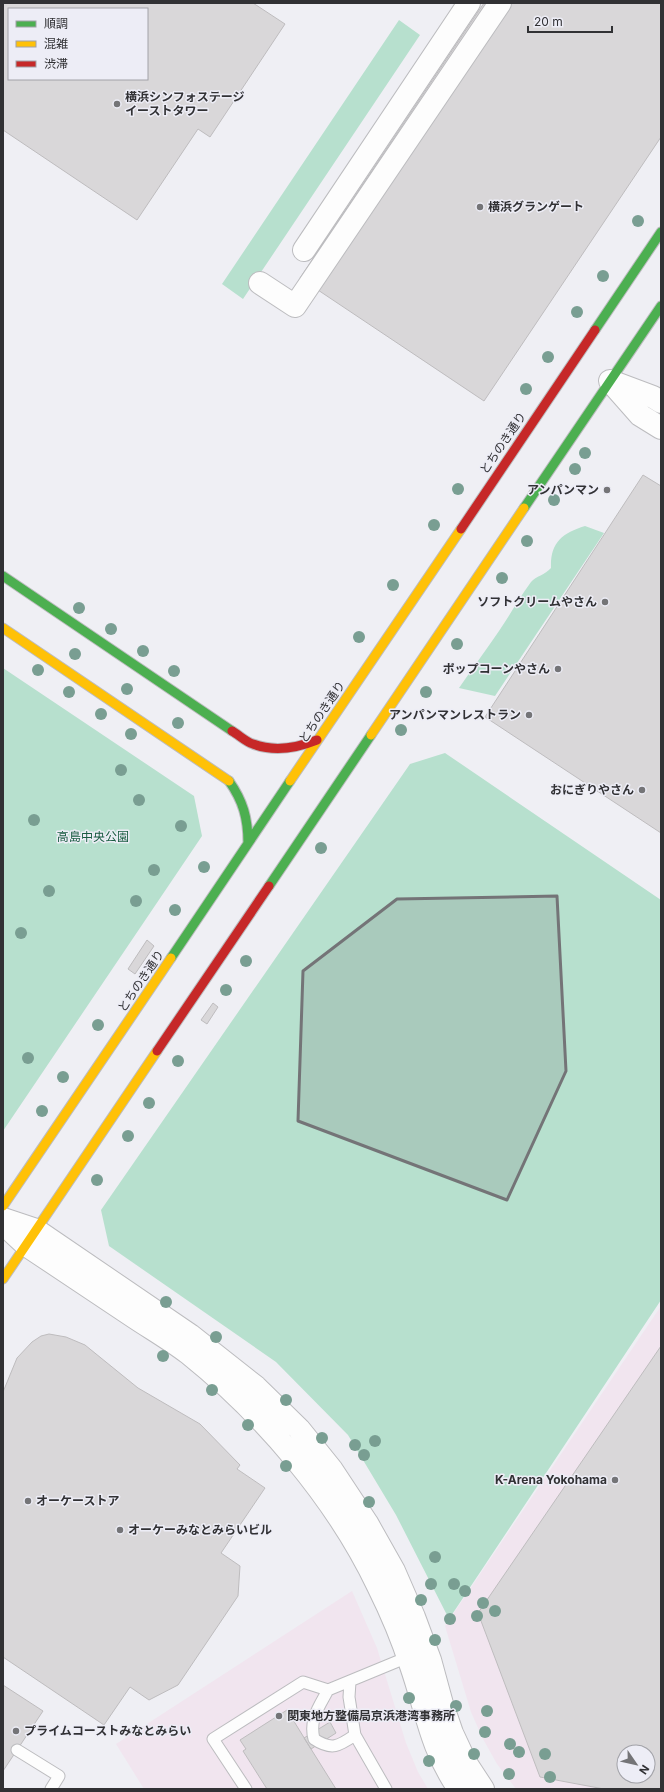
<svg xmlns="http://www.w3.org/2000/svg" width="664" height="1792" font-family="Inter,'Noto Sans JP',sans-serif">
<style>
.commercial{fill:#f1e5ef;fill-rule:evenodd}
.green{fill:#b7e0ce}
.building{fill:#d9d7d9;stroke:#bebcbe;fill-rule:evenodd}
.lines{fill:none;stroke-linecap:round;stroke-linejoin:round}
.lane-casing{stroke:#bcbcbf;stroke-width:13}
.street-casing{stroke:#bcbcbf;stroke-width:24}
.fast-casing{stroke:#bcbcbf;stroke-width:11}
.slow-casing{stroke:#bcbcbf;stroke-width:11}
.jam-casing{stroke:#bcbcbf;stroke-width:11}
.lane{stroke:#fdfdfd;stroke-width:11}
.street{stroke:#fdfdfd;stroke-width:22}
.fast{stroke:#4caf50;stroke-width:9}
.slow{stroke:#ffc107;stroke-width:9}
.jam{stroke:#c62828;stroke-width:9}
.tree{fill:#799e92}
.marked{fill:#747477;fill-opacity:0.2;stroke:#747477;stroke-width:3;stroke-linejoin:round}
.poi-dot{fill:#747477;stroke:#ededf6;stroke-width:1.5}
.labels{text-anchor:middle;stroke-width:3;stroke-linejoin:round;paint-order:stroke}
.poi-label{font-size:12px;font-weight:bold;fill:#313134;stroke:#ededf6;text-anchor:start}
.street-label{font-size:12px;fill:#313134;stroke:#ededf6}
.park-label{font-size:12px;fill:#195c41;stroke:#ededf6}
</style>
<rect width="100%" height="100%" fill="#efeff4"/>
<path class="commercial" d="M661 1306V1789H516L497 1764 483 1739 471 1712 445 1626ZM624 1752H648V1776H624Z
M352 1591 377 1648 406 1743 418 1772 428 1789H144L116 1744Z"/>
<path class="green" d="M399 20 420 35 243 299 222 284Z
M585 526 604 533 495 696 459 688C472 669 486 650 499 631 510 615 519 598 531 582 536 576 545 575 551 568 550 543 562 533 585 526Z
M3 668 194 796 202 836 3 1131Z
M445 753 661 900V1300L449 1619 396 1515 348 1435 276 1362 109 1246 101 1210 410 764Z"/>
<path class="building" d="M3 3H253L285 24 210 137 198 129 137 220 3 130ZM9 9H147V79H9Z
M484 3H661V137L484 401 300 278Z
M643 475 661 486V833L485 717Z
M147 940 154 946 135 974 128 969Z
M213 1003 218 1007 207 1024 201 1020Z
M49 1334 66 1337 85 1345 138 1388 200 1424 240 1465 237 1469 265 1488 221 1553 240 1566 238 1596 178 1685 149 1700 130 1687 104 1725 3 1657V1392L17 1358 32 1342 41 1336Z
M661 1346V1789H604L540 1777 478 1613ZM624 1752H648V1776H624Z
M3 1685 43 1711 3 1771Z
M287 1710 311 1749 336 1789H267L243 1751 246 1749 240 1740Z
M330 1722 336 1733 311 1749 304 1738Z"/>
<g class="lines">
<defs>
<path id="lane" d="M350 1682 349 1697 355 1735 386 1789
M328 1690C319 1707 309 1719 314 1739 332 1751 339 1746 355 1735
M17 1750 59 1776 51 1789
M246 1789 213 1739 303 1682 328 1690 408 1657"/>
<path id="street" d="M304 250 469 3
M260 283 295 306 500 3
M610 381 640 415 661 428
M613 382 653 397 661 402
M3 1219 36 1230 190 1335 256 1387 299 1429 332 1470 367 1523 394 1571 414 1617 430 1660 442 1704 452 1733 466 1763 483 1789
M12 1232 26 1245C62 1269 98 1293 134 1317 152 1329 171 1340 188 1353 264 1414 336 1498 378 1586 391 1612 402 1638 411 1666 427 1712 430 1747 459 1789"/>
<path id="fast" d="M595 330 661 232
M524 508 661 306
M3 576 232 731
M229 781C243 801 248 818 248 843
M269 886 371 735
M171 958 290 781"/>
<path id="slow" d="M3 628 229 781
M371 735 524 508
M290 781 461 529
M3 1206 171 958
M3 1279 157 1051"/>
<path id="jam" d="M461 529 595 330
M232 731C239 735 246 742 253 744 274 752 297 748 317 740
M157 1051 269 886"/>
</defs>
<use href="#lane" class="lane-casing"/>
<use href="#street" class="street-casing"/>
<use href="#fast" class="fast-casing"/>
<use href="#slow" class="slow-casing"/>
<use href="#jam" class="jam-casing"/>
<use href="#lane" class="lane"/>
<use href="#street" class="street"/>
<use href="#fast" class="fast"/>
<use href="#slow" class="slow"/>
<use href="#jam" class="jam"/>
</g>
<g class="tree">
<circle cx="638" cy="221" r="6"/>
<circle cx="603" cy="276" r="6"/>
<circle cx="577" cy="312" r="6"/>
<circle cx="548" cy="357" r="6"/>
<circle cx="526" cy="389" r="6"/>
<circle cx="585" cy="453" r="6"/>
<circle cx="575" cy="469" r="6"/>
<circle cx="458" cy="489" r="6"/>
<circle cx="554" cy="500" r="6"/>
<circle cx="434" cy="525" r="6"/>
<circle cx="527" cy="541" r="6"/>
<circle cx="502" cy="578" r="6"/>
<circle cx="393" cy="585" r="6"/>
<circle cx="79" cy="608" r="6"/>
<circle cx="111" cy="629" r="6"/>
<circle cx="359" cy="637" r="6"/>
<circle cx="457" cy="644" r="6"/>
<circle cx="143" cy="651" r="6"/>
<circle cx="75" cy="654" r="6"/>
<circle cx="38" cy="670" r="6"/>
<circle cx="174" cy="671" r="6"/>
<circle cx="127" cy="689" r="6"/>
<circle cx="69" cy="692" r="6"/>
<circle cx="426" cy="692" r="6"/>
<circle cx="101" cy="714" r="6"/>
<circle cx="178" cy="723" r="6"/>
<circle cx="401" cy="730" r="6"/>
<circle cx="131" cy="734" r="6"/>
<circle cx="121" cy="770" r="6"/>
<circle cx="139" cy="800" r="6"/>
<circle cx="34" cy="820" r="6"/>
<circle cx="181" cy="826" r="6"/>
<circle cx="321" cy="848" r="6"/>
<circle cx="204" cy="867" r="6"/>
<circle cx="154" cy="870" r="6"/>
<circle cx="49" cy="891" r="6"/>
<circle cx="136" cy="901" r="6"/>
<circle cx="175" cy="910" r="6"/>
<circle cx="21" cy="933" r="6"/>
<circle cx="246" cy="961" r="6"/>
<circle cx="226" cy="990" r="6"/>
<circle cx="98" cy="1025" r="6"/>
<circle cx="28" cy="1058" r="6"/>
<circle cx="178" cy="1061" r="6"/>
<circle cx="63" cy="1077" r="6"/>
<circle cx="149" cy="1103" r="6"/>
<circle cx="42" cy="1111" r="6"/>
<circle cx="128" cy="1136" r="6"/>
<circle cx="97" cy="1180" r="6"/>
<circle cx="166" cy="1302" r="6"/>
<circle cx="216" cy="1337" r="6"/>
<circle cx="163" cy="1356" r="6"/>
<circle cx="212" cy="1390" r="6"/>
<circle cx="286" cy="1400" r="6"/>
<circle cx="248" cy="1425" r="6"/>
<circle cx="322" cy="1438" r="6"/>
<circle cx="375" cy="1441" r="6"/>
<circle cx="355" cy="1445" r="6"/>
<circle cx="364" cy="1455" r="6"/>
<circle cx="286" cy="1466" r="6"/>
<circle cx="369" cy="1502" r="6"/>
<circle cx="435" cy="1557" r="6"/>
<circle cx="431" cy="1584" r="6"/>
<circle cx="454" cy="1584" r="6"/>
<circle cx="465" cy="1591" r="6"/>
<circle cx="421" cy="1600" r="6"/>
<circle cx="483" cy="1603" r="6"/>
<circle cx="495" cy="1611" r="6"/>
<circle cx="477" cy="1616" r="6"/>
<circle cx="450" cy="1619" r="6"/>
<circle cx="435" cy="1640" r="6"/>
<circle cx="409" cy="1698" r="6"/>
<circle cx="456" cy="1706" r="6"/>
<circle cx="487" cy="1711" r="6"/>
<circle cx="485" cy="1732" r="6"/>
<circle cx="510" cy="1744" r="6"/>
<circle cx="519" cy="1752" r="6"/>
<circle cx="474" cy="1754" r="6"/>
<circle cx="545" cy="1754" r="6"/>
<circle cx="429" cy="1761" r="6"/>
<circle cx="509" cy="1774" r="6"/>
<circle cx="550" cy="1777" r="6"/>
</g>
<path class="marked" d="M557 896 566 1071 507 1200 298 1121 303 971 397 899Z"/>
<g class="poi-dot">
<circle cx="117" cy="104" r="4"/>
<circle cx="480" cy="207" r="4"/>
<circle cx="607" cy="490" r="4"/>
<circle cx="605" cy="602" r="4"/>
<circle cx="558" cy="669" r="4"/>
<circle cx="529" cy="715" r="4"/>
<circle cx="642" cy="790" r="4"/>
<circle cx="615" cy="1480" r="4"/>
<circle cx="28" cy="1501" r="4"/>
<circle cx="120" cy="1530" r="4"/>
<circle cx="279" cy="1716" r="4"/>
<circle cx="16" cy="1731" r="4"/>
</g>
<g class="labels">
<g class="poi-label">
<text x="125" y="101">横浜シンフォステージ<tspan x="125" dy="14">イーストタワー</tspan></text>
<text x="488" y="211">横浜グランゲート</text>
<text x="599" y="494" text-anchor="end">アンパンマン</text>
<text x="597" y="606" text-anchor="end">ソフトクリームやさん</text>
<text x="550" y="673" text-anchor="end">ポップコーンやさん</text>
<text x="521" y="719" text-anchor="end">アンパンマンレストラン</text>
<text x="634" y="794" text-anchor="end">おにぎりやさん</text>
<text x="607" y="1484" text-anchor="end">K-Arena Yokohama</text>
<text x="36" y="1505">オーケーストア</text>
<text x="128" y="1534">オーケーみなとみらいビル</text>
<text x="287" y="1720">関東地方整備局京浜港湾事務所</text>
<text x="24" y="1735">プライムコーストみなとみらい</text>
</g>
<g class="street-label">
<text transform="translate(503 443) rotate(-56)" y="4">とちのき通り</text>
<text transform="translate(322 712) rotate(-56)" y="4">とちのき通り</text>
<text transform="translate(141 981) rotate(-56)" y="4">とちのき通り</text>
</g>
<g class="park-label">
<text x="93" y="841">高島中央公園</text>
</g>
</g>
<rect width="664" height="1792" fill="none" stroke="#313134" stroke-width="8"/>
<rect x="8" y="8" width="140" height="72" fill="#ededf6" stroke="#a2a2a8"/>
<rect x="16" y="21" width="20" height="6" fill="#4caf50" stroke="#a2a2a8"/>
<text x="44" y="28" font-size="12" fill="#313134">順調</text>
<rect x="16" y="41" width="20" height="6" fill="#ffc107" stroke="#a2a2a8"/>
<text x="44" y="48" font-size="12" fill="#313134">混雑</text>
<rect x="16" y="61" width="20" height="6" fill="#c62828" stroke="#a2a2a8"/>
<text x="44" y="68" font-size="12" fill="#313134">渋滞</text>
<g transform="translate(636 1764) rotate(124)"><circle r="19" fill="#ededf6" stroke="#a2a2a8"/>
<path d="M0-3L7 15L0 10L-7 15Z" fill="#747477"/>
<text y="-6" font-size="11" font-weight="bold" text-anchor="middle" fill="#313134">N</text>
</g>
<path d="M528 26v6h84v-6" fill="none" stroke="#313134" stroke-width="2"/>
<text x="534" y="26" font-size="12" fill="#313134" stroke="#ededf6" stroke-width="3" paint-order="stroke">20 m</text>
</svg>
